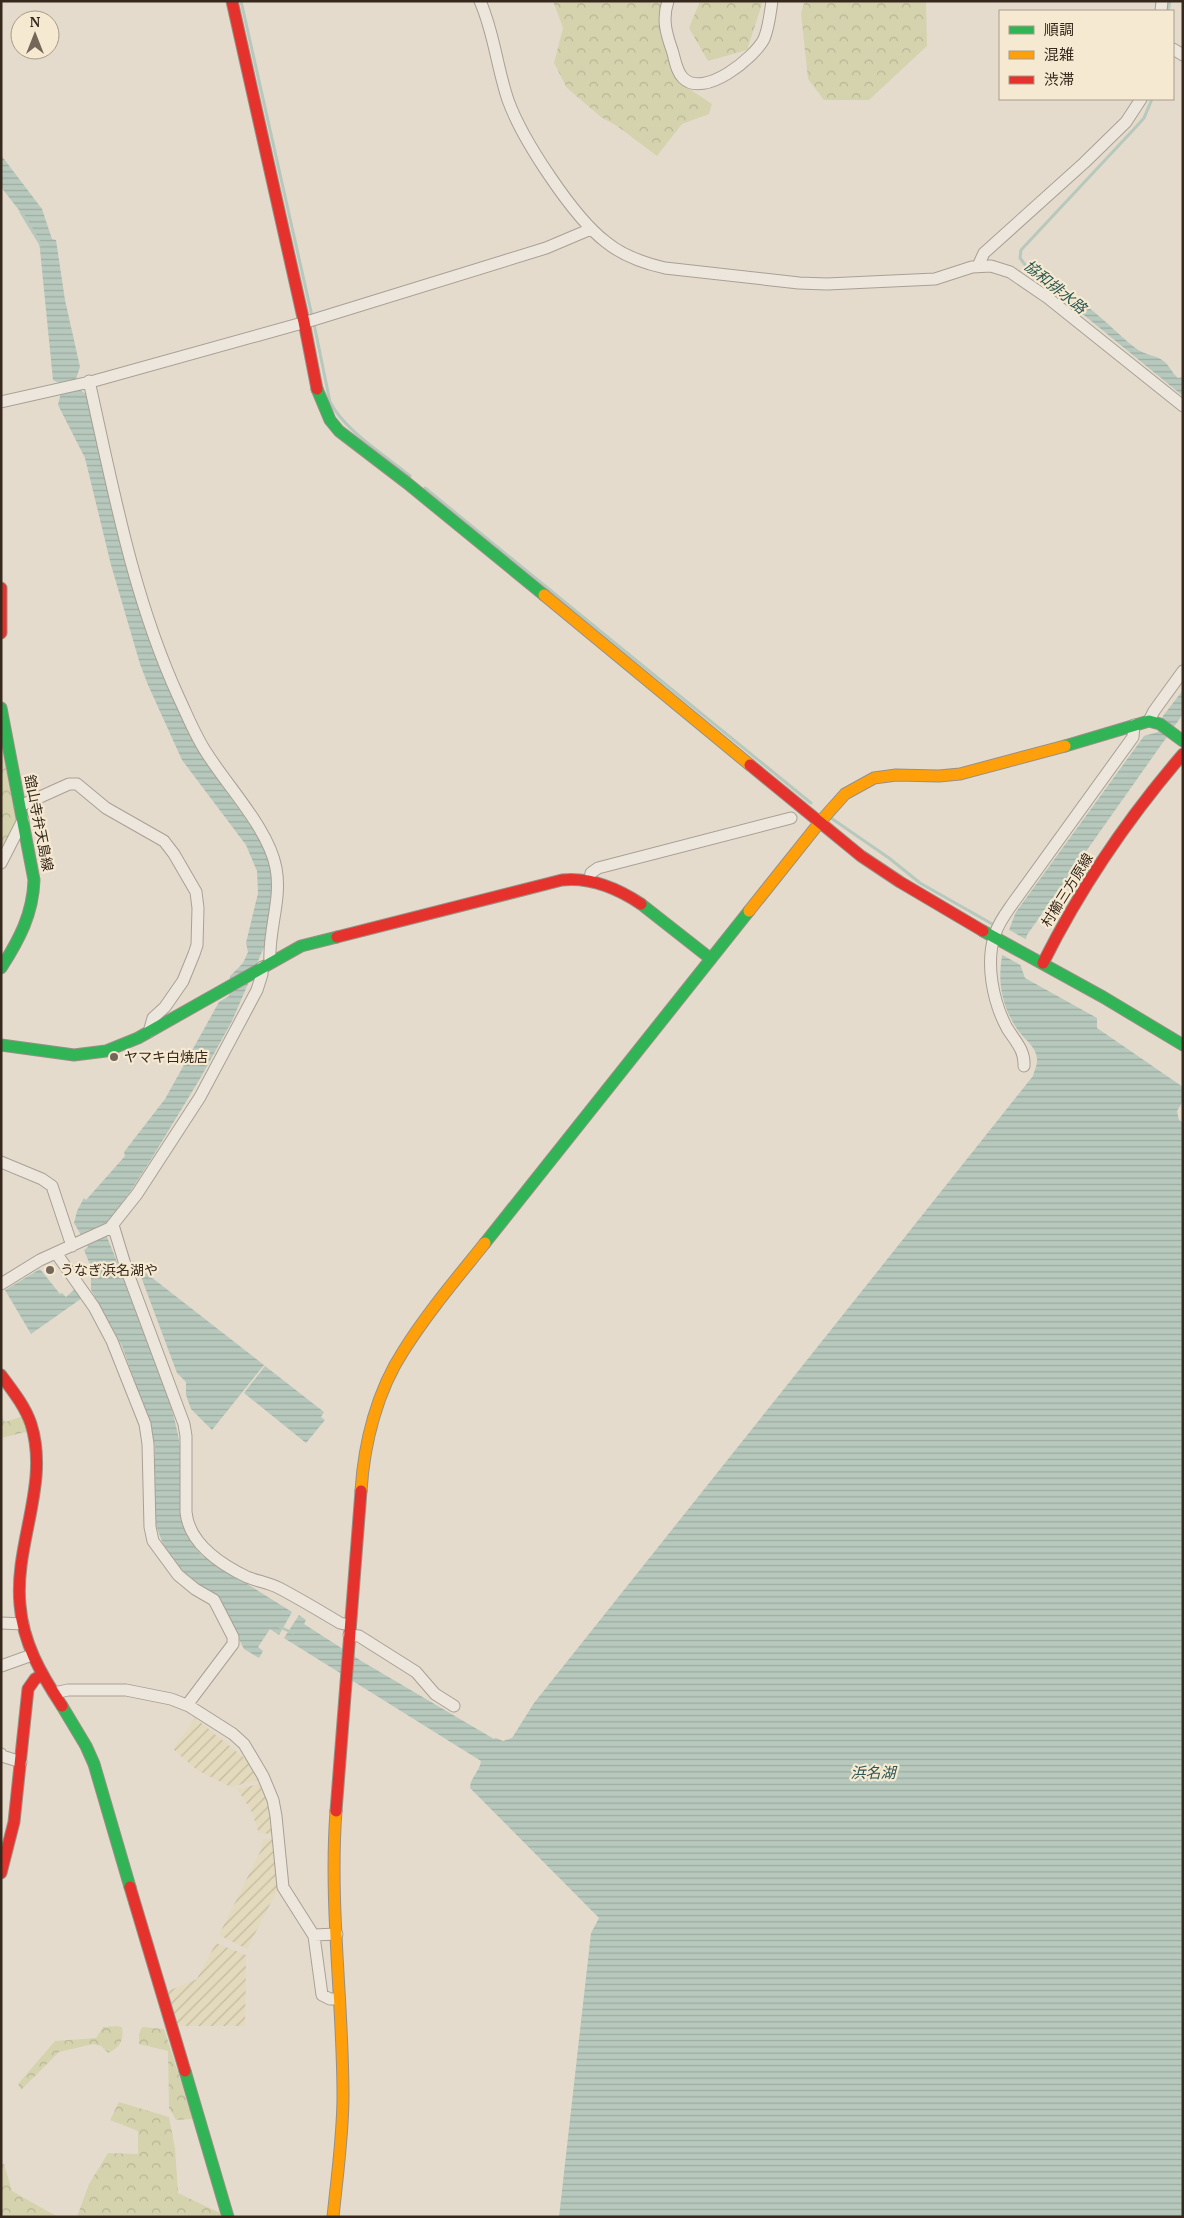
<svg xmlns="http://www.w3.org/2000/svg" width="1184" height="2218" font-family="'PT Serif','Noto Sans JP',serif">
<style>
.farmland{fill:url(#farmland-furrows)}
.forest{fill:url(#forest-crowns)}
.water{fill:url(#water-rules)}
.pier{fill:#e4dbcc}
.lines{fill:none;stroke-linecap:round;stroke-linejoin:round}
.stream{stroke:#b7c8bd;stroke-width:3}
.street-casing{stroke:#a9a095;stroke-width:13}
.fast-casing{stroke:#989085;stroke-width:13}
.slow-casing{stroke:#989085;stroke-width:13}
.jam-casing{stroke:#989085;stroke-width:13}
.street{stroke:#ece6dd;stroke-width:11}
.fast{stroke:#30b455;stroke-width:11}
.slow{stroke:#ff9f0a;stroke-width:11}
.jam{stroke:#e5322d;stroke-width:11}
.poi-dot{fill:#74675a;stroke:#f5e9d1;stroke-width:2}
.labels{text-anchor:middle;stroke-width:4.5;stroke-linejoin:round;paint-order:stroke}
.street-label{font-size:14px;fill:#37281d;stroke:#f5e9d1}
.poi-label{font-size:14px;fill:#37281d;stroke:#f5e9d1;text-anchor:start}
.water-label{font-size:15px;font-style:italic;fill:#2c5752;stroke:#f5e9d1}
</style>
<defs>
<pattern id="farmland-furrows" width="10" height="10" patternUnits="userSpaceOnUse" patternTransform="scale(1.25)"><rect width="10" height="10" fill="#e3d9bc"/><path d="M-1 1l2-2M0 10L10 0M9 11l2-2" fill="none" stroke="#c3baa1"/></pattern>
<pattern id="forest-crowns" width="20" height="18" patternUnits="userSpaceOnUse" patternTransform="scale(1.25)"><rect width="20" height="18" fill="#d5d3ae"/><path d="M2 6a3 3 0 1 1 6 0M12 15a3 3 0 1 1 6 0" fill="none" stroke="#b7b595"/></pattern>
<pattern id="water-rules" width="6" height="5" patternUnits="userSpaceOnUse" patternTransform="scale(1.25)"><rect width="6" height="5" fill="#b7c8bd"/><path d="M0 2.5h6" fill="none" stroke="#9eaca2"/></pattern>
</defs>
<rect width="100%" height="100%" fill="#e4dbcc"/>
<path class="farmland" d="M195 1718 248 1761 258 1780 231 1787 197 1770 173 1749Z
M259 1784 270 1807 273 1834 259 1833 251 1810 237 1789Z
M263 1839H273L280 1885 247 1949 219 1935 261 1850Z
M216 1943 246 1955 245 2026H178L168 1991 197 1979Z"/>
<path class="forest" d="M553 1H665L671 57 682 84 712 104 709 114 682 124 657 156 617 126 601 117 567 88 554 63 563 28Z
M700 1H763L747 50 708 61 689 28Z
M805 1H926L927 46 869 100H824L808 79 801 13Z
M1 741 16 820 1 854Z
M1 1414 5 1422 23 1416 30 1431 1 1438Z
M117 2026 122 2027C124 2041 120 2047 108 2053L101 2046 93 2044 59 2052 21 2090 18 2084 55 2041 96 2038 103 2027Z
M142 2027 164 2029 193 2119 176 2120 169 2108 168 2051 139 2044V2034Z
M119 2102 169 2117 175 2148 178 2193 220 2213 221 2217H77L89 2184 108 2153 138 2154V2131L110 2120Z
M1 2163 4 2164 12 2191 58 2217H1Z"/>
<path class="water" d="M1 155 42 209 52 239 56 240 65 300 80 367 76 379 79 389 87 395 179 709 199 752 261 840 272 871 271 905 264 947 232 1021 201 1077 150 1161 128 1195 108 1221 107 1237C120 1268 131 1301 144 1333 161 1377 179 1418 182 1465 184 1501 176 1526 202 1556L292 1612 279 1635 270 1629 258 1647 263 1651 259 1658 244 1649 217 1597 190 1578 174 1563 163 1544 155 1523 153 1502 155 1447 151 1427 122 1346 91 1290V1267L84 1250 88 1247 74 1223 77 1211 84 1198 86 1200 125 1156 124 1152 165 1099 219 1002 229 996 230 976 243 963 248 952 246 943 258 893 257 871 246 845 182 760 148 685 140 664 111 565 85 458 58 405 61 392 59 383 53 380 39 240 29 223 1 187Z
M1052 289C1077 289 1117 335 1137 349 1145 355 1155 355 1162 360 1169 364 1172 373 1178 378L1183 377V396Z
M1183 690V714L1027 935 1020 964 1025 978 1097 1018V1028L1183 1087V1101L1177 1111 1179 1120 1183 1123V2217H559L591 1933 599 1918 470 1788C470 1778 480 1771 481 1761L284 1638 299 1615 306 1620 304 1624 363 1662 494 1739 496 1738 503 1741 512 1738 534 1703 1033 1076C1034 1071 1037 1066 1037 1061 1038 1048 1024 1039 1017 1029 991 989 999 953 1016 912L1144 736 1158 732 1163 716Z
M137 1266 264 1365 212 1430 191 1409 186 1395V1382L177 1373Z
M40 1269 60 1294 62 1293 66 1297 75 1289 82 1298 31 1334 5 1290Z
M265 1366 324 1412 321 1417 325 1420 306 1443 244 1393Z"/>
<path class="pier" d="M1006 928 1029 941 1022 964 1024 967 999 953Z"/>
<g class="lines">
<path class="stream" d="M241 1 312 316
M1168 11 1170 1
M21 212 41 245
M1057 291 1026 266 1020 258 1021 250 1135 128 1144 118 1152 99
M314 324 330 402C345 431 385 455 410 476
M425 488 811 803
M831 818 889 858 920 883 994 925
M280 1627 293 1633"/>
<defs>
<path id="street" d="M480 1C494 32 497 68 508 100 522 139 573 217 606 242 623 256 643 263 665 268L799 283 827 284 935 279 972 267 991 266 1010 272 1048 298 1183 406
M668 1C662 19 666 33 672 50 675 59 676 71 683 78 704 99 754 58 764 39 769 27 770 14 772 1
M1161 11 1162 1
M1173 49 1183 55
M978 266 984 253 1084 163 1126 122 1141 99
M89 381C113 488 133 598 179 698 188 717 196 738 208 755 229 788 269 830 276 868 282 900 268 930 270 962
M1 402 94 381 313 320 546 248 591 229
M1149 721 1154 711 1183 671
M20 806 69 784H77L106 808 164 841 174 854 196 892 198 908 197 945 194 954 183 981 165 1007 153 1018 149 1032
M1 863 23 820
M590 881 591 873 598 868 791 818
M1024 1066C1025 1050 1015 1041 1007 1028 993 1002 985 963 995 934 999 922 1006 913 1013 903L1133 737 1134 725
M1 1162 42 1179 52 1186 72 1246
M113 1225 127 1271 184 1424 186 1436V1512C189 1544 220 1564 247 1577 257 1581 269 1583 279 1588 300 1599 320 1611 340 1623L349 1625
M56 1253 94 1307 112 1341 145 1424 148 1444 150 1527 153 1541 178 1575 195 1589 214 1600 233 1637V1644L187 1705
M1 1284 40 1260 110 1228 137 1194 200 1097 257 990 262 974V967
M1 1623 23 1624
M349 1635 359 1636 416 1672 435 1694 454 1706
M1 1666 32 1655
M54 1693 68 1690H126L171 1699 189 1706 233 1734 244 1744 263 1776 273 1800 276 1816 283 1887 314 1936 322 1995 330 1999H339
M1 1754 2 1756 21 1762
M314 1935 337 1934"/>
<path id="fast" d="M317 389 330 420 339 431 407 483 544 595
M1 708 34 880C33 914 19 940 1 968
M1065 746 1149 721 1160 724 1183 741
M641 904 711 959
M983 931 1103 997 1183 1045
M1 1045 74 1055 106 1051 138 1038 301 946 337 937
M485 1243 749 911
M62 1706 86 1746 94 1764 130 1887
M185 2071 228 2217"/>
<path id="slow" d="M544 595 750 765
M749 911 820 822 845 794 874 778 896 775 939 776 960 774 1065 746
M361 1491C364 1443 377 1391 404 1350 428 1312 457 1278 485 1243
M333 2217C337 2177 343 2136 343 2096 343 2001 329 1906 336 1811"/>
<path id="jam" d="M232 1 304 322 317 389
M1 588V633
M750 765 861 856 900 882 983 931
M337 937 562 880C591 877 617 888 641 904
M1043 963C1081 887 1128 818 1183 754
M1 1375C12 1390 25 1406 31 1424 50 1484 14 1544 20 1605 23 1643 41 1674 62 1706
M336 1811 361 1491
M1 1873 14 1822 28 1689 35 1679 42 1675
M130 1887 185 2071"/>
</defs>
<use href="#street" class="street-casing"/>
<use href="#fast" class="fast-casing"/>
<use href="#slow" class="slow-casing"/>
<use href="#jam" class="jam-casing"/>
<use href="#street" class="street"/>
<use href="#fast" class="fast"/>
<use href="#slow" class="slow"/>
<use href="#jam" class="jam"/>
</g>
<g class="poi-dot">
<circle cx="114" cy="1057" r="5"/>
<circle cx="50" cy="1270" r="5"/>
</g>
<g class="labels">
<g class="street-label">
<text transform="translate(39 823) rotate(79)" y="5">舘山寺弁天島線</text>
<text transform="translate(1067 890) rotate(-58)" y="5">村櫛三方原線</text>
</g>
<g class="poi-label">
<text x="124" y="1062">ヤマキ白焼店</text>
<text x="60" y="1275">うなぎ浜名湖や</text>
</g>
<g class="water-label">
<text transform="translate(1055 287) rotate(39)" y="5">協和排水路</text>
<text x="873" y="1778">浜名湖</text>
</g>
</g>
<rect width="1184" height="2218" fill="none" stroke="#37281d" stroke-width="5"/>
<rect x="999" y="10" width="175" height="90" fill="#f5e9d1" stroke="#a99c89"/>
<rect x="1009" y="26" width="25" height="8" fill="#30b455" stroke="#a99c89"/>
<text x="1044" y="35" font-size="15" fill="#37281d">順調</text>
<rect x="1009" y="51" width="25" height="8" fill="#ff9f0a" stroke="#a99c89"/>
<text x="1044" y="60" font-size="15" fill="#37281d">混雑</text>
<rect x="1009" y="76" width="25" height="8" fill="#e5322d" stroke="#a99c89"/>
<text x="1044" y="85" font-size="15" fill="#37281d">渋滞</text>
<g transform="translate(35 35)"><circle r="24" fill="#f5e9d1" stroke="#a99c89"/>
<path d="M0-4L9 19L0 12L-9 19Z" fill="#74675a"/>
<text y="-8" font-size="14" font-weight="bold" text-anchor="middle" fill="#37281d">N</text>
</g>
</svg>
